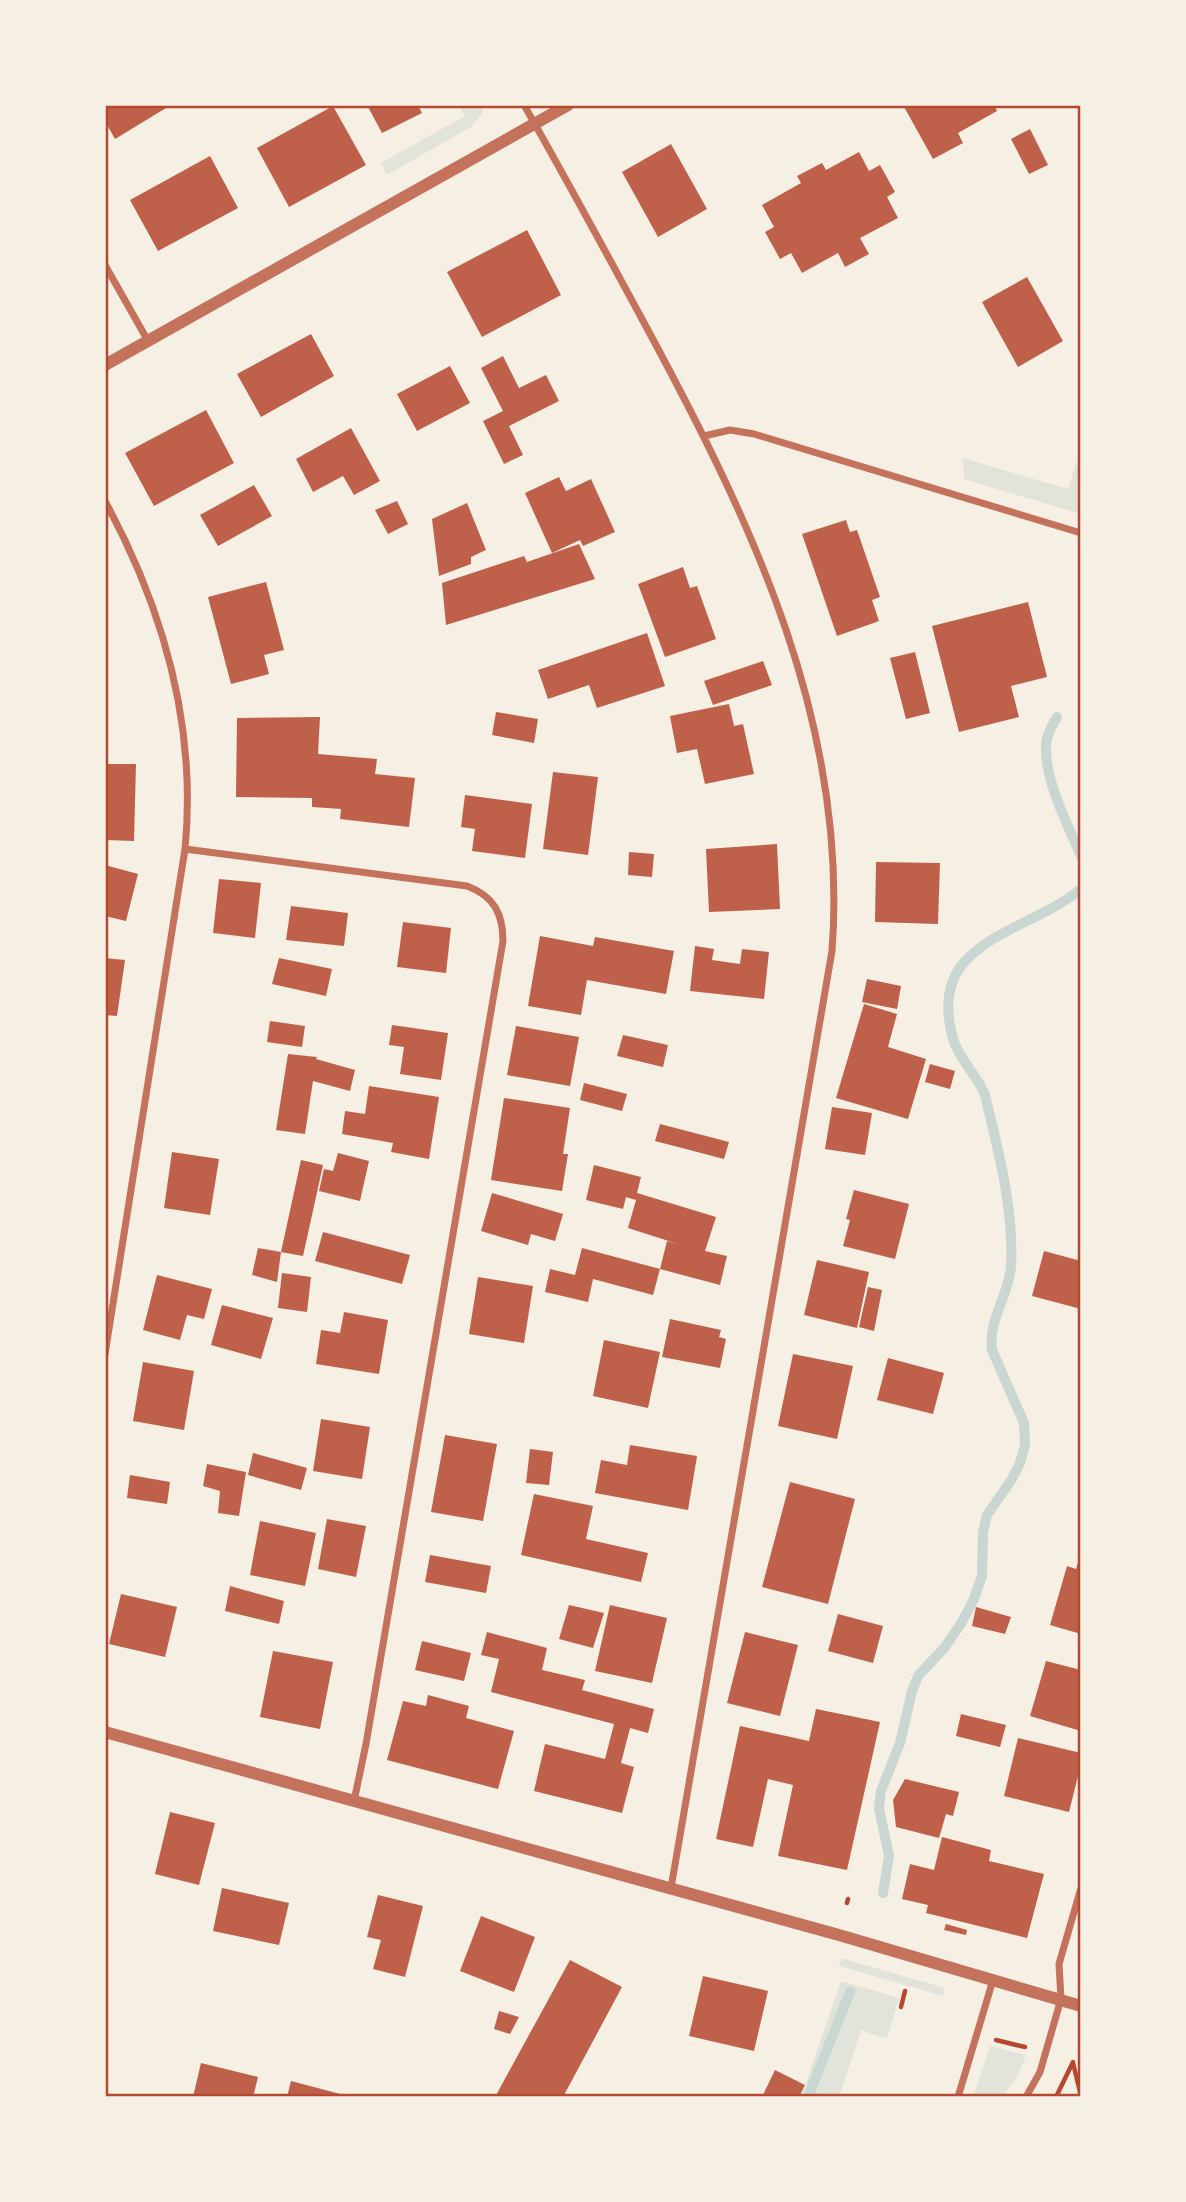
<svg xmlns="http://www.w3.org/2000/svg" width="1186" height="2202" font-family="'Alegreya Sans',sans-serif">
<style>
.green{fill:#e2e4dc}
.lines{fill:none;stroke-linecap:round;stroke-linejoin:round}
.stream{stroke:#c9d6d2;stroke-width:10}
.building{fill:#bf614a}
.path{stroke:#b5482f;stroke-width:4.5}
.minor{stroke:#c5725c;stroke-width:7}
.tertiary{stroke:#c5725c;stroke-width:12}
.neatline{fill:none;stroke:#b5482f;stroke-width:2.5}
</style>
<rect width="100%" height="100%" fill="#f6efe4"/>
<path class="green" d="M458 105H484L481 115 471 127 387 175 381 163 465 116Z
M1081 449V514L964 479 963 458 1068 489Z
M841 1958 945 1988 943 1996 839 1966Z
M841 1981 899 1998 887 2039 861 2030 839 2097H801Z
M990 2046 1026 2055 1019 2073 1003 2097H973Z"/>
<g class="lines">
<path class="stream" d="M1057 717C1052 726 1046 736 1046 747 1045 782 1068 825 1081 856
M883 1893 889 1856 879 1808 881 1791 900 1743 912 1691 918 1676 945 1647 962 1622 974 1599 982 1576 983 1532 987 1515 1012 1479 1020 1463 1025 1445 1024 1423 992 1350C988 1319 1009 1296 1011 1266 1014 1208 998 1150 985 1095 977 1075 959 1059 953 1039 925 939 1025 935 1081 889
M808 2097 850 1992"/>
</g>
<path class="building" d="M105 105H171L115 139 105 121Z
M367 105H418L422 113 382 133Z
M903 105H994L997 111 958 133 963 143 933 159Z
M333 106 366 165 289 207 257 148Z
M1030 129 1048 165 1029 174 1011 139Z
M671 144 707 209 658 237 622 172Z
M859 152 869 171 880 165 895 192 887 197 898 218 860 238 869 254 845 267 838 253 802 273 791 253 780 259 765 232 774 227 762 205 801 183 797 176 822 163 826 170Z
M210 156 238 208 158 251 130 200Z
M527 230 561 295 482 337 447 272Z
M1027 277 1063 341 1018 367 982 302Z
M311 334 334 376 261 417 237 374Z
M503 356 519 388 546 375 559 401 509 426 523 455 504 464 483 421 503 411 481 368Z
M450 366 470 403 417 431 397 394Z
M206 410 234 463 154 506 125 453Z
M351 428 380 481 354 495 343 476 313 492 296 459Z
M559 477 566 491 591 479 615 532 583 546 580 540 552 553 525 493Z
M254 485 272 516 218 546 200 515Z
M397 501 408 524 388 534 375 510Z
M467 503 486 550 471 557V564L439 576 432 519Z
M846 520 850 532 857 530 880 597 872 600 879 621 837 636 802 534Z
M579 544 595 579 446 625 442 583 524 556 527 562Z
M683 567 690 588 697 586 716 639 665 657 638 584Z
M266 582 284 650 264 655 269 674 231 684 208 597Z
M1028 602 1047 677 1011 686 1019 717 959 732 932 626Z
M647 633 665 686 597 708 589 685 548 699 538 670Z
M915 652 930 713 906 719 890 658Z
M763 661 772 685 713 705 704 681Z
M729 704 734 726 743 724 754 774 705 784 697 749 677 753 670 716Z
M496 712 538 719 534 743 492 735Z
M320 717 318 754 377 759 375 774 415 778 409 827 340 819 341 809 312 807V798L236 797 237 718Z
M105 764H136L134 841 105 840Z
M553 772 598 777 588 855 543 849Z
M465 795 532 804 525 858 472 851 475 829 461 827Z
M777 844 780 909 709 912 706 849Z
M629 852 654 854 652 877 628 875Z
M876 862 940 863 938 924 875 922Z
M105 865 138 874 126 921 105 916Z
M219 879 261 883 255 938 213 933Z
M291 906 348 913 344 946 286 940Z
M403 922 451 928 446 973 397 967Z
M540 936 593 946 595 937 674 951 666 994 587 980 581 1015 528 1006Z
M695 946 714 949 712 960 740 964 742 949 769 952 764 999 690 991Z
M105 958 125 960 117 1016 105 1015Z
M279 958 332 969 326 996 272 984Z
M867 979 901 986 897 1009 862 1002Z
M864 1004 897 1014 888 1047 926 1059 908 1119 836 1098Z
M270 1021 305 1026 302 1047 267 1042Z
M392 1025 448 1033 441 1080 400 1074 404 1047 389 1045Z
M516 1026 579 1037 570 1086 507 1075Z
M623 1035 668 1045 663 1067 617 1056Z
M288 1054 317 1057 316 1059 355 1070 350 1091 313 1081 305 1134 276 1130Z
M930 1064 955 1071 950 1089 925 1082Z
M584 1083 627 1094 622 1111 580 1100Z
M369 1086 439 1097 429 1159 391 1152 393 1143 342 1134 345 1111 365 1114Z
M504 1098 570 1108 563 1154H568L562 1191 491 1180Z
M832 1107 872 1113 865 1155 825 1149Z
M660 1124 729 1142 724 1159 655 1141Z
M172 1152 219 1159 210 1215 164 1208Z
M338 1153 369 1161 360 1201 319 1191 324 1169 333 1171Z
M301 1160 323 1165 303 1256 281 1252 277 1282 252 1275 258 1248 281 1252Z
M594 1165 641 1177 637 1193 716 1217 705 1251 727 1256 720 1285 660 1269 653 1295 593 1279 588 1302 545 1292 550 1269 575 1275 582 1248 660 1269 667 1241 678 1244 628 1228 636 1200 626 1197 623 1209 586 1200Z
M854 1190 909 1204 895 1259 843 1246 850 1220 846 1219Z
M492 1193 563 1214 555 1241 531 1234 528 1245 481 1231Z
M323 1232 410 1255 402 1284 315 1261Z
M1044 1251 1081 1261V1309L1032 1296Z
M817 1260 869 1272 857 1328 804 1315Z
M282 1273 311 1277 307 1312 278 1308Z
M157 1275 212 1289 204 1319 187 1315 180 1340 143 1330Z
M478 1277 533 1286 524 1343 469 1334Z
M868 1287 882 1290 874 1331 859 1327Z
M222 1305 273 1318 261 1359 211 1345Z
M344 1312 388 1320 379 1374 316 1364 321 1330 340 1333Z
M670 1319 721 1330 719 1337 726 1339 720 1368 662 1357Z
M604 1340 660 1352 648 1408 593 1396Z
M793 1354 853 1366 837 1439 778 1426Z
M888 1358 944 1373 933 1414 877 1400Z
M143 1362 194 1371 184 1430 133 1421Z
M321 1419 370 1427 362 1479 313 1471Z
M445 1435 497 1444 483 1521 431 1512Z
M630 1445 697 1456 688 1510 595 1493 601 1460 627 1465Z
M530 1449 553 1452 549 1485 526 1483Z
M253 1453 307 1468 301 1490 248 1475Z
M207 1464 246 1472 239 1516 218 1513 220 1491 203 1486Z
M130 1475 170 1482 167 1504 127 1498Z
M790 1482 855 1499 828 1604 762 1587Z
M534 1494 593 1506 586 1539 648 1553 641 1582 521 1555Z
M327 1519 366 1526 356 1577 318 1569Z
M260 1521 316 1533 305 1586 250 1575Z
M1081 1553V1634L1050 1625 1067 1566 1076 1569Z
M430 1555 491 1566 486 1593 425 1582Z
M230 1586 284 1601 279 1624 225 1611Z
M121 1594 177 1607 165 1657 109 1644Z
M569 1605 604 1613 593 1648 559 1639Z
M610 1605 667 1618 652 1683 595 1671Z
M976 1607 1011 1617 1005 1634 972 1626Z
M838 1614 883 1626 873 1663 828 1651Z
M487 1632 547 1648 542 1670 585 1680 582 1690 654 1709 648 1733 630 1728 621 1763 634 1767 622 1813 534 1791 545 1744 605 1759 614 1724 491 1692 499 1659 481 1655Z
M745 1632 798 1645 780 1716 727 1703Z
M422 1641 471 1653 464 1681 415 1670Z
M273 1651 333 1662 320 1729 260 1717Z
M1046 1661 1081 1670V1731L1030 1716Z
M428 1695 469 1706 466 1718 514 1731 498 1789 387 1760 403 1701 426 1706Z
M816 1709 880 1722 847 1870 778 1856 793 1785 768 1779 753 1847 716 1839 740 1726 809 1741Z
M961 1714 1006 1725 1000 1747 956 1736Z
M1018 1738 1081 1753V1764L1069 1812 1004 1796Z
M905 1779 959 1792 953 1816 946 1814 939 1838 896 1827 893 1800Z
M170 1812 215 1823 199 1885 155 1874Z
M942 1837 991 1850 989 1861 1044 1874 1027 1938 926 1913 928 1905 902 1899 910 1864 934 1870Z
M222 1888 289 1903 279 1945 213 1931Z
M378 1895 423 1906 405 1977 373 1969 381 1940 367 1937Z
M481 1916 535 1937 514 1992 460 1971Z
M946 1924 967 1930 966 1935 944 1930Z
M570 1960 622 1987 563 2097H495Z
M703 1976 768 1991 754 2051 689 2036Z
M499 2011 519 2017 510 2034 494 2029Z
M201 2063 258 2077 253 2097H193Z
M775 2070 805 2085 799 2097H762Z
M291 2081 348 2096V2097H287Z"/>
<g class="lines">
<path class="path" d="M847 1903 848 1899
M901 2007 905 1991
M996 2040 1025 2047
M1073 2063 1081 2096
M1056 2097 1073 2062"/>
<path class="minor" d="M524 105C567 180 608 256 649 332 753 525 849 726 832 951L671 1888
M105 265 148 341
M704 436 730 430 754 434 1081 533
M105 501C163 608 197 726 185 849L105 1354
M185 849 467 886C494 896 503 914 503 941L366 1744 354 1801
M958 2097 993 1980
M1026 2097 1040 2072 1061 1999 1059 1964 1081 1888"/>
<path class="tertiary" d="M105 365 568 105
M105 1732 839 1935 1081 2006"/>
</g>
<rect width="1186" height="2202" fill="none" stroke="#f6efe4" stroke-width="214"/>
<rect x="107" y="107" width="972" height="1988" class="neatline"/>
</svg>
